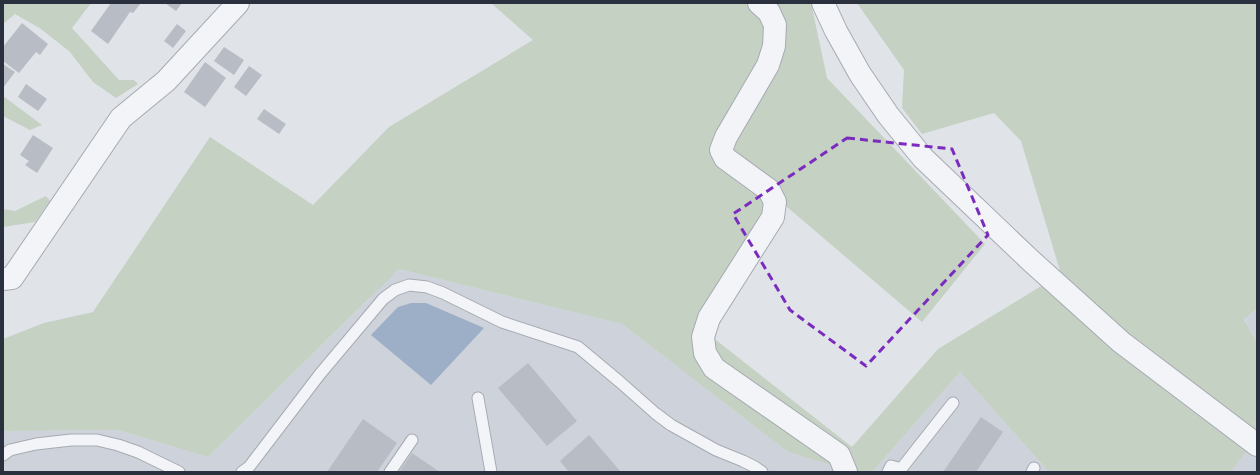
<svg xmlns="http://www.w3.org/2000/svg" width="1260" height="475" font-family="'Open Sans',sans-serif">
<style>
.built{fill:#ced2da}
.green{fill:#c5d1c2}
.water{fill:#9dafc6}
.building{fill:#b8bcc4}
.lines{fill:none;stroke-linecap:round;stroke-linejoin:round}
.lane-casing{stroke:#a6aab2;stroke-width:13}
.street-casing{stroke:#a6aab2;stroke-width:24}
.lane{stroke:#f2f4f7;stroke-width:11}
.street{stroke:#f2f4f7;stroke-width:22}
.marked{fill:none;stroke:#7b2cbf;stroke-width:3;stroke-dasharray:8 5;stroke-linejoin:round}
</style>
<rect width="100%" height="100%" fill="#e0e3e8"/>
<path class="built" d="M399 269 622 324 788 452 854 472H3V431L118 430 208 457 369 299 389 274H394Z
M1257 308V343L1244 318Z
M960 372 1049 472H872Z
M1257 439V472H1230Z"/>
<path class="green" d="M3 3H91L72 28 119 80H134L138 84 116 98 93 82 70 52 41 29 15 14 3 24Z
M491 3H811L827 78 985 244 922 322 780 201 702 329 852 447 938 349 1061 274 1021 141 994 113 922 134 902 108 904 70 857 3H1257V308L1244 319 1257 343V439L1230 472H1049L960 372 872 472H854L788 452 622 324 399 269 208 457 118 430 3 431V339L44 323 93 312 210 137 313 205 389 127 533 40Z
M3 96 42 125 30 130 3 116Z
M46 196 50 201 35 222 3 227V209L15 211Z"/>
<path class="water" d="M411 303H426L484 328 431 385 371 335 398 307Z"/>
<path class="building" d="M111 3H141L133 13 130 12 108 44 91 31Z
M165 3H182L176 11Z
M22 23 48 44 40 55 36 52 19 73 3 61V47Z
M177 24 186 31 173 48 164 41Z
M224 47 244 60 234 75 214 61Z
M205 62 226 78 205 107 184 92Z
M3 64 15 72 3 88Z
M249 66 262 75 246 96 234 87Z
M26 84 47 99 38 111 18 97Z
M264 109 286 124 279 134 257 119Z
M33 135 53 148 37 173 25 165 29 161 20 155Z
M528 363 577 421 547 446 498 388Z
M981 417 1003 432 976 472H943Z
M363 419 397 443 377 472H327Z
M589 435 621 472H569L560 461Z
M412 453 440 472H399Z"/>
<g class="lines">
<defs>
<path id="lane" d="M478 398 491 472
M3 455 10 450 36 444 71 440H97L118 445 138 452 179 472
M242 472 249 467 320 374 383 299 395 290 409 285 427 287 443 293 502 322 578 347 620 382 655 413 671 425 716 450 743 461 755 467 762 472
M390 472 412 440
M888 472 891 466 901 469 953 403
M1032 472 1034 468"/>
<path id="street" d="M759 3 769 12 775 25 774 46 768 65 726 137 721 150 725 158 769 190 775 202 773 217 709 318 703 337 705 353 714 368 839 455 846 472
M823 3 836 31 860 74 888 115 923 158 1029 259 1121 342 1257 445
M3 279 12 278 121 118 166 81 238 3"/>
</defs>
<use href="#lane" class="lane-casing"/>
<use href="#street" class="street-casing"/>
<use href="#lane" class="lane"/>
<use href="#street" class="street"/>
</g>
<path class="marked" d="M847 138 952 149 988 235 866 366 790 310 733 214Z"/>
<rect width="1260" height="475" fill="none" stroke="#2a303e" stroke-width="8"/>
</svg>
